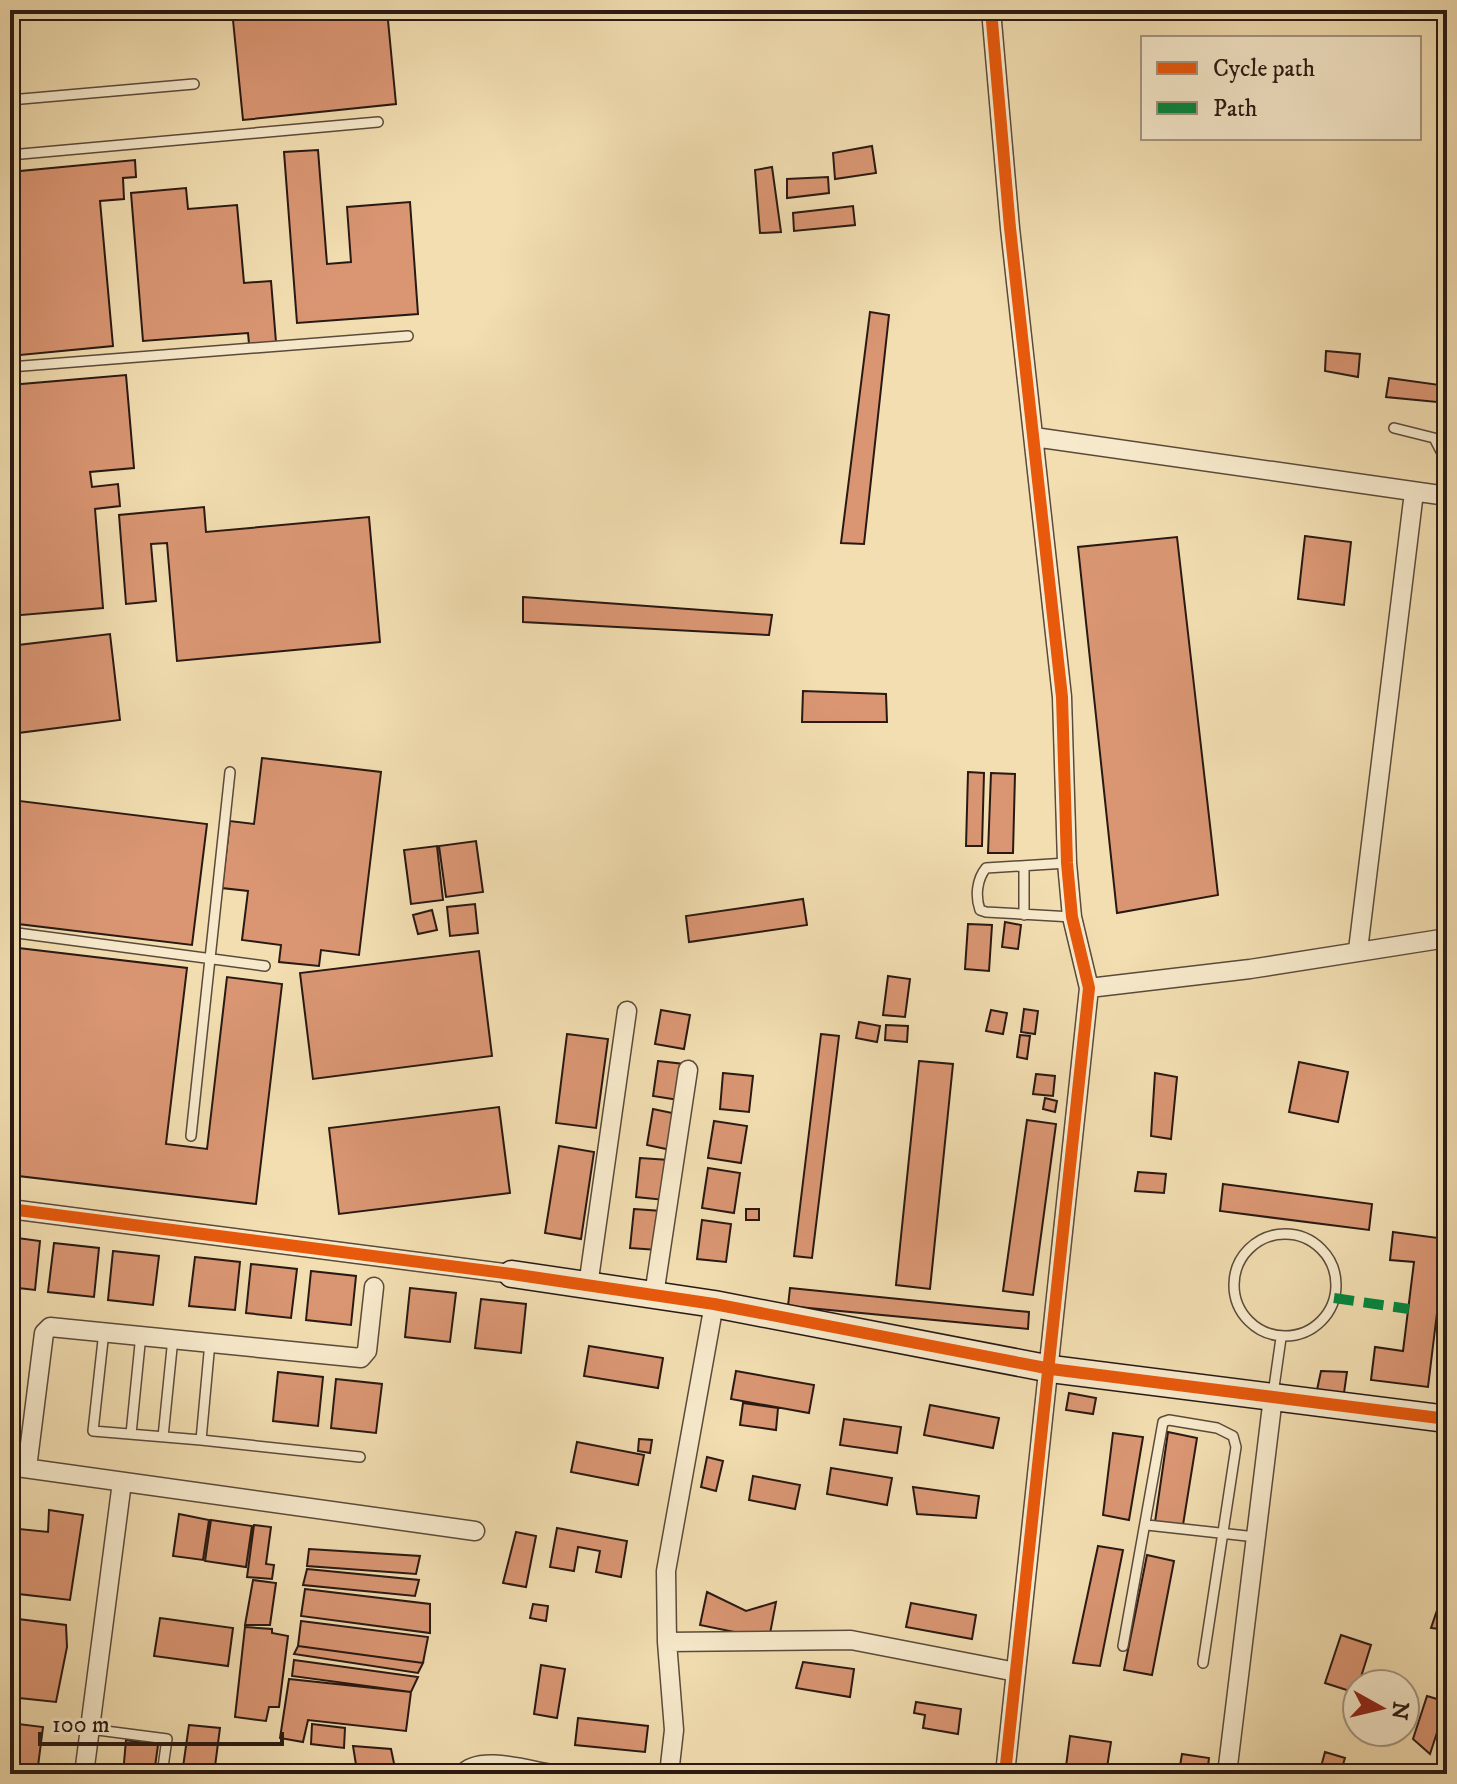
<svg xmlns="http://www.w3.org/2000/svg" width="1457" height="1784" font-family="'IM FELL DW Pica',serif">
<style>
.building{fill:#da9673;stroke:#291913;stroke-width:2}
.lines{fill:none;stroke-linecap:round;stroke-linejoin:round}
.lane-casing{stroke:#5b4a3a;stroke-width:12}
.street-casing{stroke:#5b4a3a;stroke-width:21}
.secondary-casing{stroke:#291913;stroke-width:29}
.lane{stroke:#f7eacc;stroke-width:9}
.street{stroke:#f7eacc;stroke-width:18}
.secondary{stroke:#f7eacc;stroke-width:26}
.quiet{stroke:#00873e;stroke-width:10;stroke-dasharray:20 10;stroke-linecap:butt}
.cycleway-casing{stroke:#f7eacc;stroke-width:17}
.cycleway{stroke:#e8590c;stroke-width:12}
</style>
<rect width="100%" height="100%" fill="#f2deb1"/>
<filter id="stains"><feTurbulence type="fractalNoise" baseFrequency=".0025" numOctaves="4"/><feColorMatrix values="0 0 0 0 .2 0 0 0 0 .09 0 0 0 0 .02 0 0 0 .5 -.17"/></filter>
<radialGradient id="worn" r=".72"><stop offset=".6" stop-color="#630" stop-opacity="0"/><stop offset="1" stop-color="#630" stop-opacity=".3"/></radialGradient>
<path class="building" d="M232 10H387L396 104 243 120Z
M872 146 876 173 835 179 833 153Z
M318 150 327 264 351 262 347 207 410 202 418 314 297 323 284 152Z
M135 160 136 177 123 178 124 199 100 201 113 346 10 356V172Z
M772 167 781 232 760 233 755 170Z
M828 177 829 193 787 198V179Z
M186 188 188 209 237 205 244 283 271 281 276 342 249 344 248 333 143 341 131 193Z
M853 206 855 225 794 231 793 213Z
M870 312 889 315 864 544 841 543Z
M1326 351 1360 354 1358 377 1325 371Z
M126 375 134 468 90 472 92 487 118 484 120 506 95 509 103 608 10 616V385Z
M1389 378 1447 386V403L1386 397Z
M204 507 206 532 369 517 380 642 177 661 167 543 151 544 156 601 126 604 119 515Z
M1305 536 1351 542 1344 605 1298 599Z
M1177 537 1218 895 1117 913 1078 547Z
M523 597 772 615 769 635 523 622Z
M110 634 120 720 10 734V646Z
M803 691 886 694 887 722H802Z
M262 758 381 772 359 955 321 950 319 966 279 962 281 945 242 940 248 891 222 888 230 821 254 824Z
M10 763 16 764 11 800 207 824 192 945 10 923Z
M968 772 984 773 982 846H966Z
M991 773 1015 774 1013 853H988Z
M476 841 483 892 446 897 439 846Z
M437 846 443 900 411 904 404 850Z
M803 899 807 925 689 942 686 916Z
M475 904 478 933 450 936 447 907Z
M432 910 437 930 418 934 413 915Z
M1005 922 1021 925 1018 949 1002 947Z
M968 924 992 925 989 971 965 969Z
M10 947 187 968 166 1144 207 1149 227 977 282 984 256 1204 10 1175Z
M479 951 492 1056 313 1079 300 973Z
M888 976 910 979 905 1017 883 1015Z
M1024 1009 1038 1011 1035 1034 1021 1032Z
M661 1010 690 1015 684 1049 655 1044Z
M991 1010 1007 1013 1003 1034 986 1031Z
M859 1022 880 1026 877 1042 856 1038Z
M886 1025 908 1026 907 1042 885 1040Z
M567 1034 608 1039 596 1128 556 1123Z
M821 1034 839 1036 812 1258 794 1256Z
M1020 1035 1030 1036 1027 1059 1017 1057Z
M658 1061 684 1064 679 1100 653 1096Z
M919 1061 953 1064 930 1289 896 1285Z
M1299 1062 1348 1072 1338 1122 1289 1112Z
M723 1073 753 1076 749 1112 720 1109Z
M1155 1073 1177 1077 1171 1139 1151 1136Z
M1036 1074 1055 1076 1053 1096 1033 1094Z
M1045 1098 1057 1101 1055 1112 1043 1109Z
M499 1107 510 1193 339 1214 329 1128Z
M653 1109 677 1114 671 1150 647 1145Z
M1027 1120 1056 1124 1033 1295 1003 1291Z
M714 1121 747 1126 741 1163 708 1158Z
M559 1146 594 1152 581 1239 545 1233Z
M640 1158 669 1160 665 1200 636 1197Z
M708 1168 740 1173 734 1213 702 1208Z
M1138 1172 1166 1174 1164 1193 1135 1191Z
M1223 1184 1372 1204 1369 1230 1220 1211Z
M634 1209 662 1211 658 1250 630 1248Z
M746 1209H759V1220H746Z
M702 1220 731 1224 726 1262 697 1259Z
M1393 1232 1446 1239 1428 1387 1371 1380 1375 1347 1403 1351 1414 1262 1390 1260Z
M10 1237 40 1241 35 1290 10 1287Z
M54 1243 99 1248 94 1297 48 1292Z
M113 1251 159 1256 153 1305 108 1300Z
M195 1257 240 1262 235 1310 189 1306Z
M251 1264 297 1269 291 1318 246 1313Z
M311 1271 356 1276 351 1325 306 1320Z
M410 1288 456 1293 450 1342 405 1337Z
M790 1288 1029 1312 1028 1329 788 1306Z
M481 1299 526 1304 521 1353 475 1348Z
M589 1346 663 1358 658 1388 584 1376Z
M736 1371 814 1385 809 1413 731 1399Z
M1321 1371 1347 1372 1344 1393 1317 1390Z
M278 1372 323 1377 318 1426 273 1421Z
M336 1379 382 1384 376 1433 331 1428Z
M1069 1393 1096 1398 1093 1414 1066 1410Z
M743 1403 778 1408 776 1430 740 1425Z
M930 1405 999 1418 993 1448 924 1435Z
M844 1419 901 1427 897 1453 840 1445Z
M1168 1432 1197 1438 1183 1525 1155 1522Z
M1113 1433 1143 1437 1129 1520 1103 1515Z
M639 1439 652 1440 650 1453 638 1451Z
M577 1442 644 1455 638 1485 571 1472Z
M707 1457 723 1461 716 1491 701 1487Z
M831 1468 892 1478 887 1505 827 1494Z
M753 1476 800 1485 795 1509 749 1500Z
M913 1487 979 1496 976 1518 917 1514Z
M49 1510 83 1515 70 1600 10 1593V1528L48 1532Z
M179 1514 209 1520 203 1560 173 1556Z
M211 1520 252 1526 246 1567 205 1561Z
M254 1525 271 1527 266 1564 274 1565 272 1579 247 1577Z
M557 1528 627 1541 621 1577 596 1572 600 1551 578 1547 574 1571 550 1567Z
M516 1532 536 1536 526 1587 503 1583Z
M1098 1546 1123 1550 1100 1666 1073 1663Z
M309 1549 420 1556 416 1574 307 1566Z
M1147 1555 1174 1561 1152 1675 1124 1670Z
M307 1569 419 1580 415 1596 303 1585Z
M253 1580 276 1583 270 1625H245Z
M1445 1587H1447V1630L1431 1628Z
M305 1589 430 1604V1633L301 1616Z
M707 1592 746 1611 776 1602 769 1639 700 1625Z
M911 1603 976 1615 972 1639 906 1627Z
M533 1604 548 1606 546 1621 530 1618Z
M10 1618 66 1625 67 1647 56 1702 10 1697Z
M160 1618 233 1628 228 1666 154 1656Z
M301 1621 428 1637 423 1663 298 1646Z
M245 1627 272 1629V1633L288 1636 279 1707H269L266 1721 235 1717Z
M1341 1635 1371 1645 1356 1693 1325 1683Z
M298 1646 423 1663 418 1673 294 1654Z
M294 1660 418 1677 411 1692 292 1676Z
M803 1662 854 1669 850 1697 796 1688Z
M541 1665 565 1669 557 1718 534 1714Z
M289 1679 411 1692 406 1731 308 1720 303 1742 280 1738Z
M1427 1696 1447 1702 1430 1754 1413 1739Z
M916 1702 961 1709 958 1734 923 1728 925 1715 914 1713Z
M578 1718 648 1726 645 1752 575 1745Z
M10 1723 43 1727 37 1774 10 1772Z
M312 1724 345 1728 344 1748 311 1744Z
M189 1725 220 1728 214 1774H182Z
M1070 1736 1111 1742 1106 1774H1065Z
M126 1740 158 1745 154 1774H123Z
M353 1746 391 1749 395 1768 357 1771Z
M1325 1752 1345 1758 1340 1774H1319Z
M1182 1754 1209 1758 1207 1774 1179 1772Z"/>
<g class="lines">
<defs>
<path id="lane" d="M10 100 194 84
M10 155 378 122
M10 367 408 336
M1394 428 1434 438 1444 457 1446 496
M1067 863 986 868C977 879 975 896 980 910L986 912 1072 917
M1024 867V915
M10 932 265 966
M191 1136 230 772
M1234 1285a51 51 0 1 1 102 0a51 51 0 1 1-102 0Z
M104 1331 93 1431 201 1440
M210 1342 201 1440 360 1457
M1273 1394 1281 1338
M131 1434 141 1334
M163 1437 173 1338
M1147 1525 1256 1537
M1123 1646 1163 1422 1169 1420 1217 1428 1233 1436 1236 1447 1203 1663
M90 1729 167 1739 162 1774"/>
<path id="street" d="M991 10 1010 228 1062 697 1067 863 1072 917 1089 988 1005 1774
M1034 437 1447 496
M1358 950 1414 492
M1089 988 1250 969 1447 938
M10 1209 512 1274
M588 1286 627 1011
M654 1295 688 1070
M10 1466 475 1531
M27 1468 44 1333 50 1327 361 1358 367 1351 374 1287
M667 1642 851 1640 1016 1672
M84 1774 122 1482
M463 1774C479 1754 530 1771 552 1774
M669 1774 674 1730 667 1642 666 1571 714 1304
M1227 1774 1273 1397"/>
<path id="secondary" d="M512 1274 714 1304 1051 1369 1447 1419"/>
</defs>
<use href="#lane" class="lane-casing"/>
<use href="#street" class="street-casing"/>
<use href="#secondary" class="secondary-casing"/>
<use href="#lane" class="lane"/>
<use href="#street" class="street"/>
<use href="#secondary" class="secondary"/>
<path class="quiet" d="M1334 1298 1409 1309"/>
<defs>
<path id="cycleway" d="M991 10 1010 228 1062 697 1067 863 1072 917 1089 988 1005 1774
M10 1209 512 1274 714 1304 1051 1369 1447 1419"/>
</defs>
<use href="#cycleway" class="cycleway-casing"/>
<use href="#cycleway" class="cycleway"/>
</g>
<rect width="1457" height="1784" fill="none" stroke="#f2deb1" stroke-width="40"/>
<rect x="12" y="12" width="1433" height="1760" fill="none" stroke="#291913" stroke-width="4"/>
<rect x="20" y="20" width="1417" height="1744" fill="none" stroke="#291913" stroke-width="2"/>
<rect x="1141" y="36" width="280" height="104" fill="#f7eacc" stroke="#a59682" stroke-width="2"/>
<rect x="1157" y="62" width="40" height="12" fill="#e8590c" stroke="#a59682" stroke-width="2"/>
<text x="1213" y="76" font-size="24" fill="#291913">Cycle path</text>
<rect x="1157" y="102" width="40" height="12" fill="#00873e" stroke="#a59682" stroke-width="2"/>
<text x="1213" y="116" font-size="24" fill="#291913">Path</text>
<g transform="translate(1381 1708) rotate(98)"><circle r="38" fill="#f7eacc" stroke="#a59682" stroke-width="2"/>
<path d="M0-6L14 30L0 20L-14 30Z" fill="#8f2418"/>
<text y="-12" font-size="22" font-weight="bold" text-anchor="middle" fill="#291913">N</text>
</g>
<path d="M40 1732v12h242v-12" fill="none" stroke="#291913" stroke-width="4"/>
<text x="52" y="1732" font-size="24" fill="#291913" stroke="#f7eacc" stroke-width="6" paint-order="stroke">100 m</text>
<rect width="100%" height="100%" filter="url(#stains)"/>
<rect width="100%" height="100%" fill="url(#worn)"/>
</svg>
